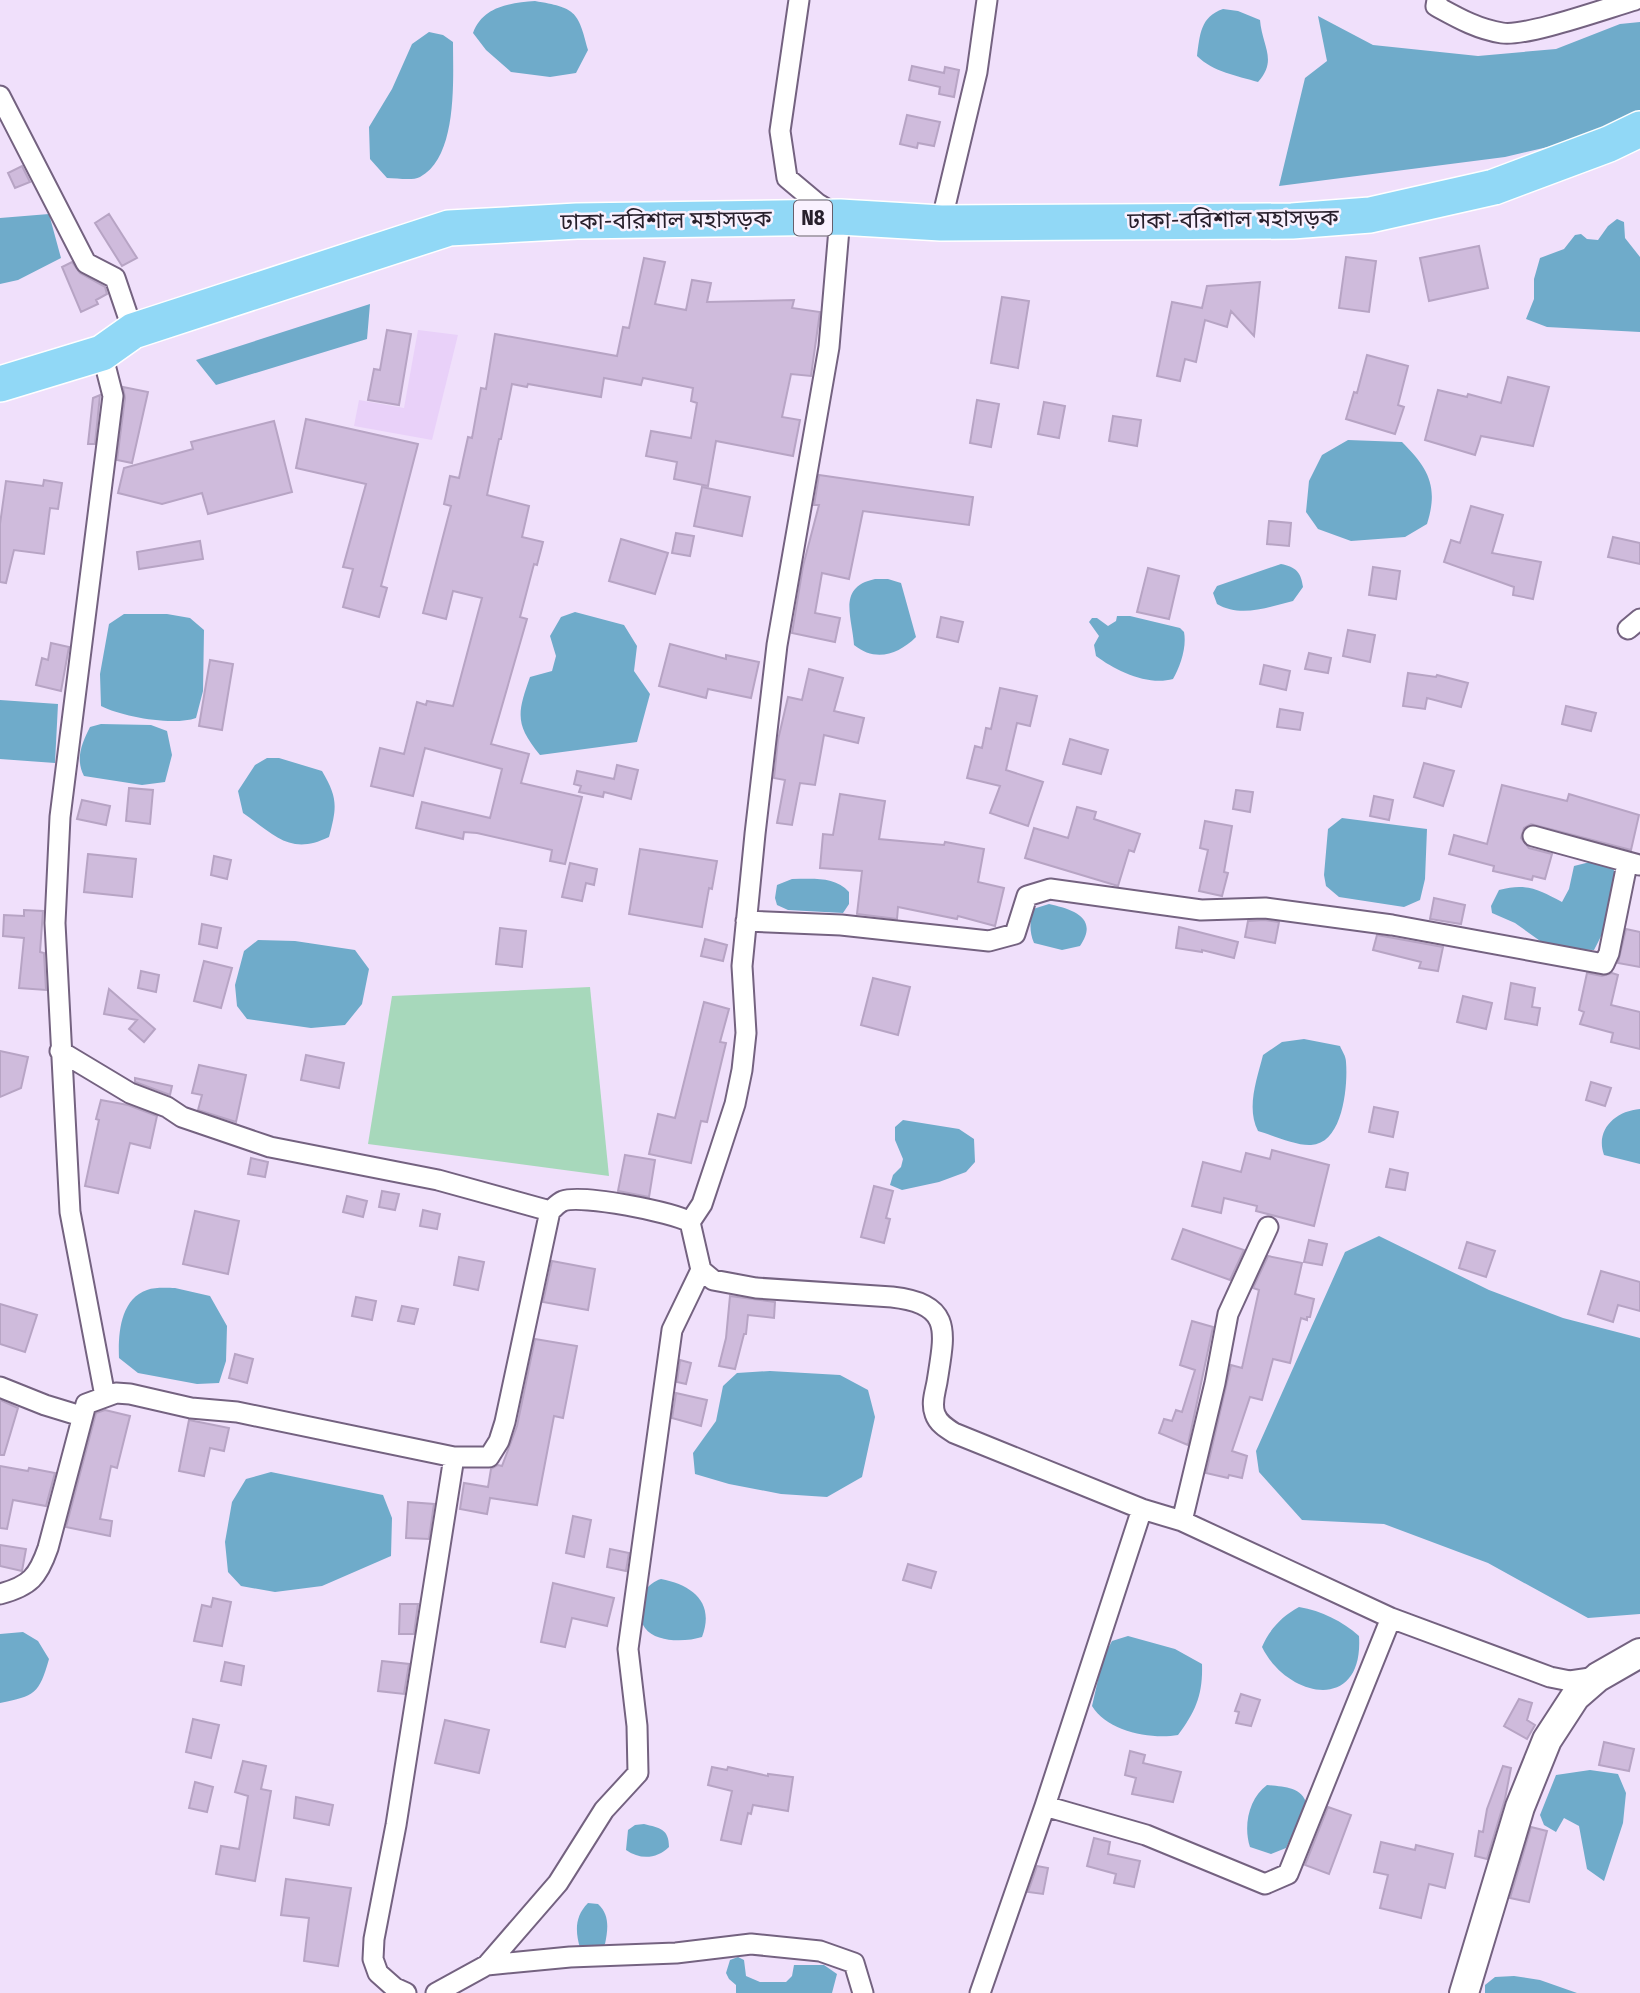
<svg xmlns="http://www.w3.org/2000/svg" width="1640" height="1993" font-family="'Fira Sans Condensed','Noto Sans Bengali',sans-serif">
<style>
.built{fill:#e9d1f9}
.green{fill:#a7d8bb}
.water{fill:#6fabca}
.building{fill:#cfbbdc;stroke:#b7a4c4;stroke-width:2}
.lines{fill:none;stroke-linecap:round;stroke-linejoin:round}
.street-casing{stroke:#746280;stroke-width:23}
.secondary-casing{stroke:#746280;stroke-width:32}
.highway-casing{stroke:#fff;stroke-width:38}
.street{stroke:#fff;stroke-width:19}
.secondary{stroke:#fff;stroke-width:28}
.highway{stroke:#91d8f6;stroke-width:35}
.labels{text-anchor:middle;stroke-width:5;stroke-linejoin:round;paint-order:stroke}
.shield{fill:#f9f1fe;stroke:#675f6b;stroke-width:2}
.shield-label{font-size:21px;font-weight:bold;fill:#28202c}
.street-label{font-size:23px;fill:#28202c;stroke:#f9f1fe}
</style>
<rect width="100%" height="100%" fill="#f0e0fb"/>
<path class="built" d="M418 330 458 335 432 440 354 426 359 400 404 408Z"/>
<path class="green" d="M590 987 609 1176 368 1144 392 996Z"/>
<path class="water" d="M535 1C575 8 578 10 588 50L576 73 550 77 511 72 486 50 473 33C483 6 510 3 535 1Z
M1223 9 1238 11 1260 20C1262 46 1278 60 1258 82 1238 76 1213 72 1197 56 1200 35 1200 17 1223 9Z
M1318 16 1373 45 1478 56 1556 49 1620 24 1640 22V113L1565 143 1505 157 1279 186 1305 78 1327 61Z
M429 32 443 35 453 42C453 79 458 157 420 177 412 181 397 178 387 178L370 159 369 127 392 89 412 44Z
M49 214 61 258 18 280 0 284V218Z
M1617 219 1624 222 1625 238 1640 257V332L1547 327 1526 319 1534 299V279L1540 258 1564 249 1575 235 1581 234 1587 239 1598 240 1608 226Z
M370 304 367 339 216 385 196 360Z
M1348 440 1402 442C1428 468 1439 486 1427 524L1405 537 1351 541 1318 529 1306 512 1309 481 1322 455Z
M1281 564C1296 567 1301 572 1303 587L1293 601C1268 607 1241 618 1217 604L1213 593 1217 586Z
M875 579H888L901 583 916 637C898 655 875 662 854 645 852 616 837 587 875 579Z
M575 612 624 625 637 646 634 671 650 694 637 742 540 755C515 724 517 714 530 677L552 671 556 656 550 636 561 617Z
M124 614H167L190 618 204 630 203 691 196 718C173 726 123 717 101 706L100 674 109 624Z
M1117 616H1130L1180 628 1184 632C1187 647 1180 667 1173 679 1148 686 1116 671 1096 656L1094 645 1099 636 1089 622 1092 618H1097L1108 626 1116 621Z
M0 700 58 704 55 763 0 759Z
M101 724 151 725 167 731 172 755 165 782 142 785 84 776C75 759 82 743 90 727Z
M267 758H279L322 771C338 798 337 807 329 837 290 856 275 835 243 813L238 791 255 765Z
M1342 818 1427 829 1425 879 1420 900 1404 907 1339 897 1326 886 1324 875 1328 829Z
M1590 862C1596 863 1606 864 1611 867 1627 879 1602 937 1594 950L1550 948 1515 923 1492 913 1491 906 1499 890C1526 883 1538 889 1562 902L1569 889 1574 866Z
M792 879C812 879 835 876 849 892V904L843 913 788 910 777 905 775 898 777 885Z
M1049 904C1071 909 1100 917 1080 946L1062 950 1034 943C1029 931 1030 922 1033 909Z
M258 940 295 941 355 950 369 969 362 1004 345 1025 311 1028 247 1019 237 1006 235 985 244 951Z
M1304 1039 1340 1046C1342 1051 1346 1056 1346 1062 1348 1086 1343 1144 1311 1145 1297 1146 1272 1135 1258 1131 1246 1108 1257 1079 1263 1055L1282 1042Z
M1640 1109V1164L1604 1155C1595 1130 1615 1111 1640 1109Z
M903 1120 959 1129 974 1139 975 1162 966 1172 939 1182 902 1190 890 1185 893 1175 901 1167 903 1159 895 1140V1127Z
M1379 1236 1489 1290 1563 1318 1640 1338V1614L1588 1618 1488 1563 1384 1524 1302 1520 1259 1472 1256 1451 1345 1252Z
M175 1288 210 1296 227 1326 226 1361 219 1383 197 1384 138 1373 119 1358C118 1335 120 1299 147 1290 155 1287 167 1288 175 1288Z
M770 1371 840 1375 868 1390 875 1417 862 1477 827 1497 781 1494 729 1484 695 1474 693 1453 716 1421 723 1386 737 1373Z
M271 1472 383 1495 392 1518 391 1556 322 1586 275 1592 241 1586 228 1572 225 1542 232 1502 246 1479Z
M661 1579C693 1585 715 1603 702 1637 686 1642 656 1643 645 1628 632 1611 641 1585 661 1579Z
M1299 1607C1322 1611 1342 1621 1359 1636 1364 1714 1287 1698 1262 1647 1269 1630 1282 1616 1299 1607Z
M23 1632 38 1641 49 1659C39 1694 35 1696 0 1703V1634Z
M1128 1636 1175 1649 1202 1664C1203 1694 1196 1711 1178 1735 1151 1740 1107 1731 1092 1706L1103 1658 1112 1641Z
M1590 1770 1618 1774 1626 1793 1623 1823 1604 1881 1587 1869 1579 1826 1564 1818 1556 1832 1544 1825 1540 1815 1556 1775Z
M1267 1785C1283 1787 1302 1786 1307 1805L1286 1848 1271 1854 1250 1847C1243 1826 1249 1798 1267 1785Z
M644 1824C660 1828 669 1829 669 1847 657 1859 640 1860 626 1850L628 1830 635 1825Z
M588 1903 598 1904C610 1915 608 1929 605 1944L596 1951 580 1948C575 1931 575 1916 588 1903Z
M738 1957 744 1960 746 1976 760 1982H786L792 1976 794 1965H824L837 1974 832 1993H736V1985L729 1979 726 1973 730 1960Z
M1514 1976 1540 1980 1577 1993H1485V1985L1495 1977Z"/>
<path class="building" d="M912 66 944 73 945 67 959 70 954 97 939 94 940 87 909 80Z
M907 115 940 122 934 146 918 143 917 148 900 144Z
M22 166 30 182 15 188 8 173Z
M109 214 137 258 122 266 95 223Z
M1479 246 1488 288 1429 301 1420 258Z
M1346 257 1376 261 1369 312 1339 308Z
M644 258 665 262 655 304 686 310 692 280 711 283 707 302 794 300 792 308 820 312 811 376 791 374 782 417 800 420 793 456 716 441 708 486 674 479 677 462 646 456 651 431 691 438 697 403 691 401 693 388 643 378 641 385 604 378 601 397 528 384 527 387 512 384 501 439H499L487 495 529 506 522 537 543 542 537 565 534 564 520 617 527 619 491 744 529 754 521 783 582 797 565 864 550 861 552 850 477 833 464 832 463 839 416 828 422 802 490 818 502 769 425 748 413 796 371 786 380 748 404 754 417 702 426 705 427 701 453 706 482 598 453 591 446 619 423 613 451 506 444 504 450 476 459 478 468 437 472 438 481 388 486 389 495 334 617 356 623 327 629 328Z
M72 262 80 273 105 287 107 294 96 300 98 304 81 312 62 267Z
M1260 282 1254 336 1231 311 1227 327 1205 320 1196 362 1185 359 1180 381 1157 376 1172 302 1202 308 1207 286Z
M1002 297 1029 301 1018 368 991 363Z
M387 330 411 334 399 405 368 400 374 369 380 370Z
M1367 355 1408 366 1398 405 1404 407 1395 434 1346 419 1354 392 1357 393Z
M1508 377 1549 387 1533 446 1481 436 1475 455 1425 440 1438 390 1467 397 1468 394 1501 403Z
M123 387 148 392 132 463 117 460 125 398Z
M100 395 95 444H88L93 398Z
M977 400 999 404 991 447 970 443Z
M1044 402 1065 406 1059 438 1038 434Z
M1113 416 1141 420 1137 446 1109 441Z
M306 419 418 444 381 586 387 588 379 617 343 607 353 569 343 567 366 484 296 468Z
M274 421 292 492 208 514 202 493 162 504 118 493 124 468 193 449 191 442Z
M819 475 973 497 969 525 863 511 849 579 822 573 815 613 840 618 835 642 792 633 803 566 819 505H814Z
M44 480 62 483 58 509 50 508 44 554 14 550 6 583 0 582V524L6 481 43 486Z
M702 487 750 497 742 536 694 526Z
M1471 506 1503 515 1492 553 1541 562 1533 599 1513 595 1514 587 1444 562 1451 540 1460 543Z
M1269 521 1291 523 1289 546 1267 544Z
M676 533 694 536 690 556 672 553Z
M1613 537 1640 543V564L1608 557Z
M621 539 668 553 655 594 609 581Z
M200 541 203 559 139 569 137 552Z
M1373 567 1400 571 1396 599 1369 595Z
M1148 568 1179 576 1169 619 1137 612Z
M941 617 963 622 958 642 937 637Z
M1348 630 1375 635 1370 662 1343 656Z
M51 643 69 647 61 691 36 685 42 658 48 660Z
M670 644 726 659V655L759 662 751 698 708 689 706 698 659 686Z
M1309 653 1331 658 1328 673 1305 669Z
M210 660 233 664 222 730 199 726Z
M1264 665 1290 671 1286 690 1260 684Z
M809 669 843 678 834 711 864 718 858 743 824 735 815 785 800 783 792 825 777 823 785 780 774 778 778 740 788 697 802 700Z
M1408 673 1436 677 1437 675 1468 683 1461 707 1427 698 1425 709 1403 706Z
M1000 688 1037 696 1030 726 1017 723 1006 770 1043 782 1028 826 990 813 1000 786 967 778 975 746 982 748 986 728 991 729Z
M1566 706 1596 713 1591 731 1562 724Z
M1280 709 1303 713 1300 730 1277 727Z
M1070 739 1108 750 1101 774 1063 764Z
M1424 763 1454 771 1443 806 1414 797Z
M617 765 638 770 631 799 604 792 603 797 579 792 581 786 574 784 577 771 614 779Z
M1502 785 1567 801 1569 794 1639 815 1631 850 1531 824 1524 828 1521 838 1529 848 1552 854 1545 879 1533 876 1532 880 1493 871 1494 866 1449 854 1454 835 1487 844Z
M129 788 153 790 150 824 126 821Z
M1236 790 1253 792 1250 812 1233 809Z
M840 794 885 801 879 839 944 845 945 842 984 849 978 882 1004 888 995 926 958 916 957 919 898 907 897 919 857 914 862 871 820 868 823 834 833 835Z
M1374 796 1393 800 1389 820 1370 816Z
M82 800 110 806 106 825 77 819Z
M1077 807 1096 812 1094 819 1140 834 1134 852 1129 850 1118 886 1025 858 1034 828 1068 838Z
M1205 821 1232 826 1224 872 1228 873 1222 896 1199 891 1208 850 1200 848Z
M640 849 717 861 712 889 709 888 702 927 629 914Z
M88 854 136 859 132 897 84 892Z
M214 856 231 860 227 879 211 875Z
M570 863 597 869 594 885 586 883 582 901 562 897Z
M1434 898 1465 905 1461 924 1430 919Z
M24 910 43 911 40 952 44 953 46 990 19 988 24 938 3 936 4 915 24 916Z
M1264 920 1279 922 1275 943 1245 937 1248 921Z
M202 924 221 928 217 948 199 944Z
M1179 927 1238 942 1234 958 1202 950V952L1176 948Z
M500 928 526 931 522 967 496 964Z
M1626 929 1640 932V967L1618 963Z
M1377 935 1443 947 1438 971 1419 968 1421 962 1373 950Z
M705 939 727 945 723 961 701 956Z
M204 961 232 968 221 1008 194 1001Z
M141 971 159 975 156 992 138 988Z
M1587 973 1602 976 1612 973 1618 975 1611 1005 1640 1012V1049L1611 1042 1613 1033 1580 1024 1584 1012 1579 1010Z
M873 978 910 987 898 1035 861 1025Z
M1511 983 1535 988 1532 1007 1540 1008 1537 1025 1505 1019Z
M109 989 155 1029 144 1042 129 1029 137 1020 104 1014Z
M1463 996 1492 1003 1486 1029 1457 1022Z
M704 1002 729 1009 720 1042 726 1043 707 1122 701 1121 691 1163 649 1154 658 1114 675 1118Z
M0 1051 28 1057 21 1088 0 1097Z
M306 1055 344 1063 339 1088 301 1080Z
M199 1065 246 1075 236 1122 198 1110 202 1095 192 1093Z
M135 1078 172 1086 170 1095 135 1082Z
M1591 1082 1611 1088 1605 1106 1586 1100Z
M101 1100 128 1105 157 1116 150 1148 130 1143 118 1193 85 1186 99 1120 96 1119Z
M1374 1107 1398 1112 1393 1137 1369 1132Z
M1272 1150 1329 1165 1314 1226 1256 1211 1257 1206 1224 1198 1221 1213 1192 1206 1203 1162 1241 1172 1246 1153 1270 1159Z
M625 1155 655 1160 649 1197 618 1191Z
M251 1158 268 1162 265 1177 248 1174Z
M1390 1169 1408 1173 1405 1190 1386 1187Z
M874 1186 893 1191 886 1218 890 1219 884 1243 861 1237Z
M382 1191 399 1194 395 1210 379 1207Z
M347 1196 367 1201 363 1217 343 1212Z
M423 1210 440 1214 437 1229 420 1226Z
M195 1211 239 1221 228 1274 183 1264Z
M1183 1229 1244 1250 1230 1280 1172 1259Z
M1309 1240 1327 1244 1322 1265 1304 1262Z
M1467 1242 1495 1251 1486 1277 1459 1268Z
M1268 1256 1302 1263 1295 1294 1314 1299 1310 1317H1307V1320L1301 1318 1290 1363 1273 1359 1262 1400 1250 1397 1232 1451 1247 1456 1242 1478 1229 1475 1228 1478 1206 1473 1231 1365 1242 1368 1259 1290 1253 1288Z
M459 1257 484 1262 478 1290 454 1285Z
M552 1261 595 1269 588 1310 543 1302Z
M1601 1271 1640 1282V1311L1618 1305 1613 1322 1588 1314Z
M730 1296 775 1302 774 1318 748 1315 746 1334H744L735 1369 719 1366 726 1338Z
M356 1297 376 1301 372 1320 352 1316Z
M0 1304 37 1315 25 1352 0 1344Z
M402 1306 418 1309 414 1324 398 1321Z
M1192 1321 1213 1327 1188 1445 1159 1433 1164 1419 1172 1421 1176 1410 1182 1412 1195 1370 1180 1365Z
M535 1339 577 1346 563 1418 554 1416 537 1505 490 1498 487 1514 460 1509 464 1483 488 1487 491 1469 498 1465 502 1466 517 1426Z
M235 1354 253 1359 247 1383 229 1378Z
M680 1360 691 1363 686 1384 677 1382Z
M676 1393 707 1400 701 1426 672 1418Z
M0 1400 18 1408 4 1455H0Z
M105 1410 130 1416 117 1468 111 1466 100 1519 112 1521 110 1536 66 1527 96 1413Z
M189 1420 229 1428 224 1451 210 1448 204 1476 179 1471Z
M0 1466 28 1471 29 1468 55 1473 46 1506 13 1500 7 1529 0 1528Z
M408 1502 434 1504 429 1539 406 1538Z
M573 1516 591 1520 584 1557 566 1553Z
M0 1545 26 1549 22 1571 0 1566Z
M610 1549 629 1553 626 1571 607 1567Z
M908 1564 936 1572 931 1588 903 1580Z
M553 1583 614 1598 607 1626 572 1618 565 1647 541 1642Z
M213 1598 231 1602 222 1646 194 1641 202 1605 211 1607Z
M400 1604H418L414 1634H399Z
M382 1661 409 1664 404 1694 378 1691Z
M225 1662 244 1666 241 1685 221 1681Z
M1241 1694 1260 1700 1251 1726 1236 1723 1239 1712 1235 1711Z
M1519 1699 1532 1703 1527 1720 1535 1725 1527 1739 1504 1726Z
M193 1719 219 1725 211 1758 186 1752Z
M445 1720 489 1730 479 1773 435 1763Z
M1604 1742 1634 1749 1629 1771 1599 1765Z
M1130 1751 1145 1755 1143 1763 1181 1772 1173 1802 1132 1794 1136 1778 1125 1775Z
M243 1761 266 1766 261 1789 271 1791 255 1881 216 1874 221 1846 239 1849 248 1796 235 1792Z
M1503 1766 1511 1768 1505 1799 1487 1859 1475 1856 1479 1831 1483 1832 1487 1809Z
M712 1767 727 1770 728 1767 768 1776V1774L793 1777 788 1811 753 1805 751 1814 748 1813 741 1844 721 1840 732 1791 708 1785Z
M195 1782 213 1787 207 1812 189 1808Z
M296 1797 333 1805 329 1825 294 1818Z
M1328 1807 1351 1815 1329 1874 1305 1865Z
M1531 1827 1547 1831 1529 1902 1510 1898Z
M1094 1838 1110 1842 1108 1854 1140 1861 1134 1887 1114 1883 1116 1874 1087 1866Z
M1381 1842 1415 1850 1416 1845 1453 1854 1445 1888 1429 1884 1421 1918 1380 1908 1388 1875 1374 1872Z
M1037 1866 1048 1868 1043 1894 1028 1892Z
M286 1879 351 1888 338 1966 304 1961 309 1918 281 1915Z"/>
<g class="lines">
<defs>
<path id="street" d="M799 0 780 131 787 178 818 204 840 217 829 347 777 645 755 834 742 966 746 1033 742 1070 735 1104 719 1153 702 1204 690 1222 701 1270 713 1280 756 1288 892 1297C953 1304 945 1331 937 1382 935 1393 931 1403 935 1414 938 1423 946 1428 954 1433L1142 1509 1182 1521 1391 1618 1550 1677 1570 1681 1597 1677
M1437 0 1436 6C1458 18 1477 29 1502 33 1526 37 1607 8 1635 0
M0 96 86 263 115 278 133 331
M941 223 977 72 987 0
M102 353 113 396 60 817 55 923 70 1212 105 1396
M1628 629 1640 619
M1533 836 1639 865
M746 921 841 925 989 941 1015 934 1027 896 1050 889 1201 910 1265 908 1392 925 1604 964 1609 953 1627 864
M60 1051 130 1093 167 1107 182 1117 270 1147 438 1180 550 1211
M0 1387 45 1405 81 1416
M1182 1521 1215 1383 1228 1314 1268 1227
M0 1594C30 1586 38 1577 48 1548L86 1404 116 1393 130 1394 191 1408 237 1412 454 1457H489L499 1441 505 1422 550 1211C554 1208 558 1203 563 1201 582 1194 672 1212 690 1222
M1045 1806 1146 1835 1265 1884 1288 1874 1391 1618
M487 1965 558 1883 604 1810 638 1773 637 1726 628 1649 672 1330 701 1270
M406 1993 395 1988 378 1973 373 1959 374 1939 396 1825 454 1457
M436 1993 487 1965 570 1957 676 1953 751 1944 820 1951 854 1963 863 1993
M980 1993 1045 1806 1142 1509"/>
<path id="secondary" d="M1464 1993 1520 1807 1547 1740 1575 1697 1598 1677 1640 1653"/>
<path id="highway" d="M0 384 102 353 133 331 449 228 577 221 840 217 941 223 1292 221 1370 215 1494 187 1609 144 1640 129"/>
</defs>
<use href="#street" class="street-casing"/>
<use href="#secondary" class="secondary-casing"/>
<use href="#highway" class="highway-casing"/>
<use href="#street" class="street"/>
<use href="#secondary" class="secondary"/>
<use href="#highway" class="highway"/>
</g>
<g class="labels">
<rect class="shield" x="794" y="200.5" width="38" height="35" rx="5"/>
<g class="shield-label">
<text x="813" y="225">N8</text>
</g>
<g class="street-label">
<text transform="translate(1233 219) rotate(-1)" y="8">ঢাকা-বরিশাল মহাসড়ক</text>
<text transform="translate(666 220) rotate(-1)" y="8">ঢাকা-বরিশাল মহাসড়ক</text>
</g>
</g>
</svg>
